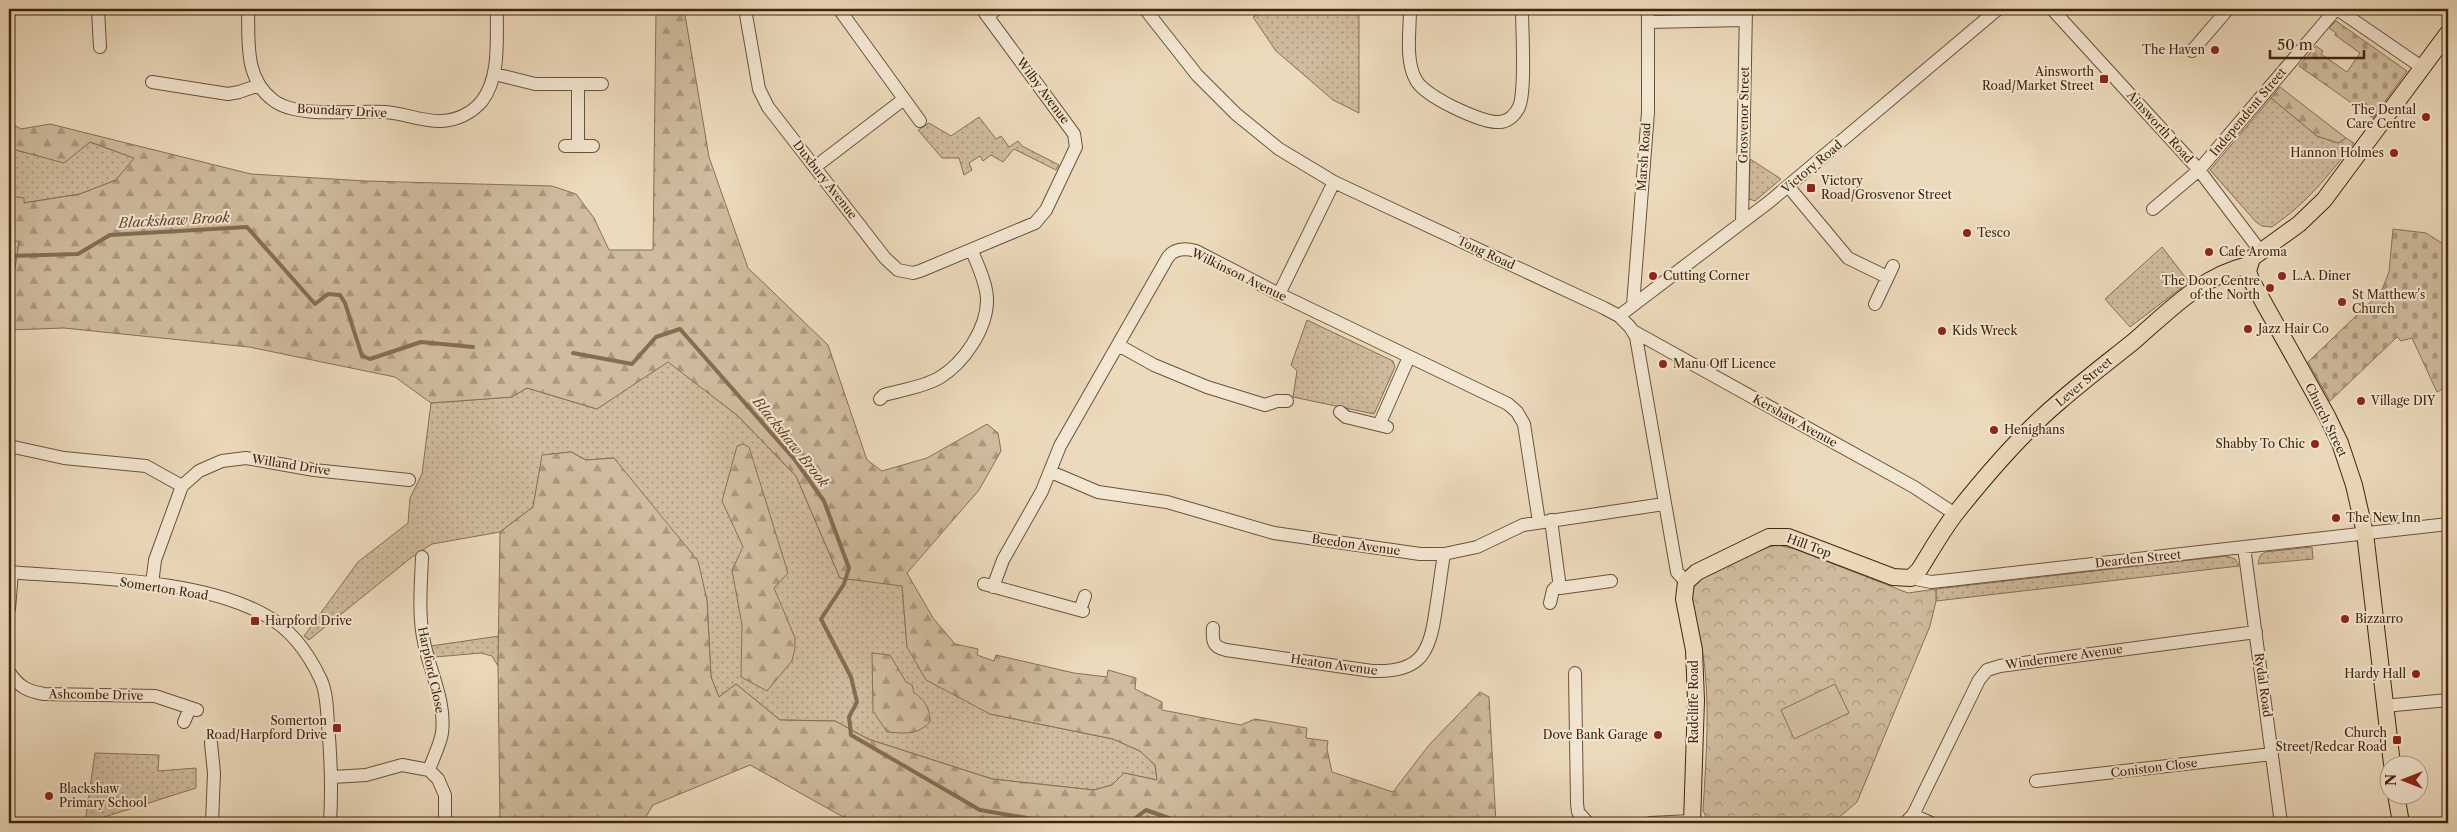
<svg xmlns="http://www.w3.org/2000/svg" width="2457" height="832" font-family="'Libre Caslon Text',serif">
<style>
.grass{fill:url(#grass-dots);stroke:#897054}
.forest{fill:url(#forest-firs);stroke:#897054}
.cemetery{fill:url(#cemetery-stones);stroke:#897054}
.park{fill:url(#park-crowns);stroke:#897054}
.pitch{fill:#cfbb9e;stroke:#897054}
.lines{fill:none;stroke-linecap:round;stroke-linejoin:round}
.stream{stroke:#866c51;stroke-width:4}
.minor-casing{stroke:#6d5237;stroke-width:14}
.major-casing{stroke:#43240b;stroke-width:18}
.minor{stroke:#f3e7d3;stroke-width:12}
.major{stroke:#ecdabc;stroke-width:16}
.poi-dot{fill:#8f2418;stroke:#f3e7d3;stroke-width:2}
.labels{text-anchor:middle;stroke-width:4;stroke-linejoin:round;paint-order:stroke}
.poi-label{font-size:12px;fill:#43240b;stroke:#f3e7d3;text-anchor:start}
.street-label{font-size:12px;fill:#43240b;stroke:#f3e7d3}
.water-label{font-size:14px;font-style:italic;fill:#65482e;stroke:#f3e7d3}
</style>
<defs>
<pattern id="grass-dots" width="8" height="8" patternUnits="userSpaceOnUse" patternTransform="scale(1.25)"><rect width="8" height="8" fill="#cfbb9e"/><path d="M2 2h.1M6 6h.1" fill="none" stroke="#aa987f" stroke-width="1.8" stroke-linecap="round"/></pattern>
<pattern id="forest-firs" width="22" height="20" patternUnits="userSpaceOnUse" patternTransform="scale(1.25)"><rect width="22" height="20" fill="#cfbb9e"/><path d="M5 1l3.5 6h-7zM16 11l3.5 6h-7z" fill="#aa987f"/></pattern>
<pattern id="cemetery-stones" width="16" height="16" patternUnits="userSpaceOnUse" patternTransform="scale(1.25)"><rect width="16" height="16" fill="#cfbb9e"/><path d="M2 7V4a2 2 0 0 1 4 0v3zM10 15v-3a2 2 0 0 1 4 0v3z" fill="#aa987f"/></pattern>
<pattern id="park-crowns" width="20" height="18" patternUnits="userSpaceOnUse" patternTransform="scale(1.25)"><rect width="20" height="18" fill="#cfbb9e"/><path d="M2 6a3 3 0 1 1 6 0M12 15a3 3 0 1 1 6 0" fill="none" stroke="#aa987f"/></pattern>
</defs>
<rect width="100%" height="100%" fill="#ecdabc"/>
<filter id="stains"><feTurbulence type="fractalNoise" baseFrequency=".004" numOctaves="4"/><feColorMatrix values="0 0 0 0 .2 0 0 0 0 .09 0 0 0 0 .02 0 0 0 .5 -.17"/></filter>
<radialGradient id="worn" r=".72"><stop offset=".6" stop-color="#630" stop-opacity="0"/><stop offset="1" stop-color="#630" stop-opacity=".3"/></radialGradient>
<path class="grass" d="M1269 9H1359V113L1333 100 1276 51 1253 17Z
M2271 98 2317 136 2338 143 2346 138 2354 143C2326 178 2309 201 2272 227L2262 226 2256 222 2210 170Z
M979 117 996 139 1001 136 1009 147 1018 141 1022 146 1059 165 1056 170 1014 149 1003 162 991 155 983 161 980 156 969 163 972 170 964 175 959 158H942L918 130 929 123 951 136Z
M90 142 135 158 116 180 80 194 23 203 9 196V154L16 150 64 162Z
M1750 159 1781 179 1755 201 1749 199Z
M9 238 19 241 14 275 9 283Z
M2162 247 2189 282 2130 327 2105 299Z
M1307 320 1393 361 1395 367 1374 414 1293 397 1297 371 1291 365Z
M668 361 738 416 796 476 840 578 902 585 907 647 990 714 1113 739 1140 751 1155 765 1157 780 1124 773 1112 785 1094 790 992 779 868 739 835 721 780 720 736 684 719 697 711 677 707 600 651 505 614 458 586 460 571 452 543 455 533 507 500 532 432 544 412 557 309 640 304 636 358 562 408 523 410 498 422 474 431 403 512 397 527 388 597 409Z
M2312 547 2313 559 2258 564 2260 556 2265 552Z
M2226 556 2235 559 2239 566 1936 601V589Z
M499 636 498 666 492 656 481 653 435 657 431 646Z
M95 753 159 755 158 771 196 768V788L95 820 94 823H85Z"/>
<path class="forest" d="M656 9H684L709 157 748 268 828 345 867 460 882 471 927 458 987 424 998 433 1001 451 979 490 907 573 933 618 955 644 978 649 977 655 994 661 996 655 1074 673 1107 677 1108 670 1136 678 1135 689 1162 702V710L1241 725 1255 719 1307 728 1306 738 1328 741 1327 749 1332 772 1393 792 1429 745 1480 692 1489 697 1496 823H854L750 765 653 805 642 823H500L498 666 500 532 533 507 542 455 571 452 586 460 614 458 698 561 707 600 711 677 719 697 736 684 780 720 835 721 868 739 992 779 1094 790 1112 785 1124 773 1157 780 1155 765 1140 751 1113 739 990 714 926 680 907 647 902 586 840 578 796 476 738 416 668 362 597 409 527 388 512 397 431 403 395 377 249 347 64 328 9 330V283L14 275 19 242 9 238V196L24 198V203L80 194 116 180 134 158 90 142 64 163 16 150 9 154V122L21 129 50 124 251 174 365 181 552 186 576 194 594 218 609 250H653Z
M2280 87 2346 138 2338 143 2317 136 2271 98Z
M743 444 749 447 788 573 774 588 795 638V648L792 661 767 691 741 677 742 625 732 570 743 547 722 501 737 446Z
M872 653 890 655 906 682 912 685 914 693C924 698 931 711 930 722 916 736 905 733 887 732L873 711Z"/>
<path class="cemetery" d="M2336 21 2407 71 2373 118 2299 66 2316 46 2323 51 2321 54 2347 72 2360 53 2335 35 2336 33 2329 28Z
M2393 229 2426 233 2448 247V386L2437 392 2412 338 2401 341 2397 337 2330 401 2308 362 2381 292 2389 272Z"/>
<path class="park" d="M1778 545 1795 549 1908 593 1936 589V601L1930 626 1857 802 1837 819 1839 823H1716L1708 820 1703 811C1706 758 1711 701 1702 648 1699 630 1684 598 1697 582 1707 570 1753 554 1769 547Z"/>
<path class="pitch" d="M1835 684 1849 713 1794 739 1781 710Z"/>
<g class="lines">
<path class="stream" d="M9 256 78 254 110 235 247 227 315 304 328 294 340 295 345 303 362 356 370 359 421 342 473 347
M573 353 632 364 656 337 680 329 795 460 824 501 849 568 844 584 821 619 851 677 857 702 849 717 851 735 980 810 1057 823
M1129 823 1146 810 1183 823"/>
<defs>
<path id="minor" d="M98 9 100 47
M248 9C249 41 244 78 273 100 297 119 355 110 385 112 404 113 422 122 442 121 457 120 472 113 482 101 501 76 496 38 497 9
M745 9 759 89 768 107 885 258 898 270 913 273 920 271 1035 223 1046 210 1076 147 1074 134 982 9
M839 9 920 121
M1145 9 1197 75 1236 114 1279 149 1334 182 1604 308 1619 316 1630 327 1636 337 1677 572 1686 582
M1410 9C1410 31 1405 61 1416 80 1424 96 1481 123 1499 122 1508 122 1515 115 1519 107 1526 91 1522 30 1522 9
M2052 9 2199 170 2261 252
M2337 9 2423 68
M987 16 997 9
M1648 22 1745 20
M2192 51 2228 9
M495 74 535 84H602
M152 82 228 94 239 92 259 85
M565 146H593
M578 146V84
M815 167 904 99
M1788 186 1848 258 1887 277
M2153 209 2199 170 2336 9
M1742 222 1746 9
M1279 294 1334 182
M1875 304 1893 266
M1633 305 1648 112V9
M1619 316 1769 202 1998 9
M1633 331 1914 487 1955 514
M1118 345 1154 365 1207 387 1265 405 1277 401H1287
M880 399 884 395C902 390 923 387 939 378 964 363 988 328 987 298 986 282 978 266 972 251
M1340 412 1346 417 1387 427
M1379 425 1409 357
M9 446 64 458 146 466 182 486
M1051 472 1098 492 1167 502 1274 533 1420 554H1444L1477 547 1523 525 1664 504
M1551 520 1560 588 1611 581
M2244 547 2281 823
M422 557C421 585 418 615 424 642 430 673 446 701 442 733 440 745 433 758 429 770
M9 572C86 579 197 577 265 615 291 629 309 654 321 680 327 693 327 711 328 725 331 758 332 790 330 823
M1911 578 1931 582 1950 580 2448 524
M152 584 155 560 182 486 199 471 222 461 246 458 314 470 409 480
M984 584 1083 611
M993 587 1003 560 1042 491 1060 446 1168 257C1175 248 1185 248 1196 251L1279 294 1508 404 1517 412 1524 424 1539 522
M1550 603 1553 590 1559 584
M9 609 12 572
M1080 610 1085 596
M1213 628C1212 641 1213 647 1226 650L1372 671C1421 673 1430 653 1436 608 1439 590 1441 572 1444 554
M9 672C19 687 27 691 44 694L155 696 197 710
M1575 673 1577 803 1578 812 1588 823
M2384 706 2448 700
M184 722 190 708
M211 743 214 773 212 823
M333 777 366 775 402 765 429 770 438 779 445 795V823
M2036 781 2272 754
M1913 815 1931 823
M1650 823 1692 821
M1905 823 1913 815 1979 680 1987 670 2000 666 2256 632"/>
<path id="major" d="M2392 764 2365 533 2354 485 2340 443 2327 416 2251 280 2248 271 2252 258 2299 224 2324 200 2448 33
M2396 794 2401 823
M1692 823 1696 700 1694 650 1684 599 1686 582 1697 572 1769 537H1788L1893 577 1911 578 1919 570C1931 551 1942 531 1956 513 1987 474 2021 434 2059 402 2083 381 2108 362 2133 342 2168 312 2201 276 2248 265"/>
</defs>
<use href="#minor" class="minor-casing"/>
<use href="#major" class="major-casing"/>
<use href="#minor" class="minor"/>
<use href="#major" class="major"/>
</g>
<g class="poi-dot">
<circle cx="2215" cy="50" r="5"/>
<rect x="2099" y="74" width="10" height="10" rx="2.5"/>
<circle cx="2426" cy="117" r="5"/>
<circle cx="2394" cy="153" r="5"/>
<rect x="1806" y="183" width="10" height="10" rx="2.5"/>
<circle cx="1967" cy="233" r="5"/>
<circle cx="2209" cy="252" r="5"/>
<circle cx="1653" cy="276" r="5"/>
<circle cx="2282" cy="276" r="5"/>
<circle cx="2270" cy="288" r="5"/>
<circle cx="2342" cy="302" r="5"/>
<circle cx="2248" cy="329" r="5"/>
<circle cx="1942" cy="331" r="5"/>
<circle cx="1663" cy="364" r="5"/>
<circle cx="2361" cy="401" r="5"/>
<circle cx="1994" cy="430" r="5"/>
<circle cx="2315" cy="444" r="5"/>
<circle cx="2336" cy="518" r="5"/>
<circle cx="2345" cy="619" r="5"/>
<rect x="250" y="616" width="10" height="10" rx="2.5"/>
<circle cx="2416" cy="674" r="5"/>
<rect x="332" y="723" width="10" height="10" rx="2.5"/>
<circle cx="1658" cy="735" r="5"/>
<rect x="2392" y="735" width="10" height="10" rx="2.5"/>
<circle cx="49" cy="796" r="5"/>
</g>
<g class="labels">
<g class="poi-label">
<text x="2205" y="54" text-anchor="end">The Haven</text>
<text x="2094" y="76" text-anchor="end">Ainsworth<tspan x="2094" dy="14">Road/Market Street</tspan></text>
<text x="2416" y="114" text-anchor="end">The Dental<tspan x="2416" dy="14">Care Centre</tspan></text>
<text x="2384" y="157" text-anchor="end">Hannon Holmes</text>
<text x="1821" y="185">Victory<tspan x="1821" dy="14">Road/Grosvenor Street</tspan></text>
<text x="1977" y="237">Tesco</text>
<text x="2219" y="256">Cafe Aroma</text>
<text x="1663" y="280">Cutting Corner</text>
<text x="2292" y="280">L.A. Diner</text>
<text x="2260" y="285" text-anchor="end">The Door Centre<tspan x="2260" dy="14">of the North</tspan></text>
<text x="2352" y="299">St Matthew's<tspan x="2352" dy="14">Church</tspan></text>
<text x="2258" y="333">Jazz Hair Co</text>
<text x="1952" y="335">Kids Wreck</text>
<text x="1673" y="368">Manu Off Licence</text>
<text x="2371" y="405">Village DIY</text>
<text x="2004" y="434">Henighans</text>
<text x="2305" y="448" text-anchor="end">Shabby To Chic</text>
<text x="2346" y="522">The New Inn</text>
<text x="2355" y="623">Bizzarro</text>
<text x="265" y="625">Harpford Drive</text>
<text x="2406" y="678" text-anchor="end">Hardy Hall</text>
<text x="327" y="725" text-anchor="end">Somerton<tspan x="327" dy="14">Road/Harpford Drive</tspan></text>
<text x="2387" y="737" text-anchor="end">Church<tspan x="2387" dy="14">Street/Redcar Road</tspan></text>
<text x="1648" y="739" text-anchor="end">Dove Bank Garage</text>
<text x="59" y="793">Blackshaw<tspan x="59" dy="14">Primary School</tspan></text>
</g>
<g class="street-label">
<text transform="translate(1043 91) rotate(53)" y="4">Wilby Avenue</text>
<text transform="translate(342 111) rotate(3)" y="4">Boundary Drive</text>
<text transform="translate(2248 112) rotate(-50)" y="4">Independent Street</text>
<text transform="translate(1744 115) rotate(-89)" y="4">Grosvenor Street</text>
<text transform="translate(2160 127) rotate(48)" y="4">Ainsworth Road</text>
<text transform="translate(1644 157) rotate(-86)" y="4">Marsh Road</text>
<text transform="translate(1812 167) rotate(-40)" y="4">Victory Road</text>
<text transform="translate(825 180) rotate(52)" y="4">Duxbury Avenue</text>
<text transform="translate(1486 253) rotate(25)" y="4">Tong Road</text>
<text transform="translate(1239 275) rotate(26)" y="4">Wilkinson Avenue</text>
<text transform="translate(2084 382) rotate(-40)" y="4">Lever Street</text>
<text transform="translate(2326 420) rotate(64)" y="4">Church Street</text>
<text transform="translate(1795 421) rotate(29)" y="4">Kershaw Avenue</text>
<text transform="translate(291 465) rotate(9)" y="4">Willand Drive</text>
<text transform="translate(1356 545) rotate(8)" y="4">Beedon Avenue</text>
<text transform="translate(1809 546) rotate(20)" y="4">Hill Top</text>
<text transform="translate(2138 559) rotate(-6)" y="4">Dearden Street</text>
<text transform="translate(164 589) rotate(9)" y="4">Somerton Road</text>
<text transform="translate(2064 657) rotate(-8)" y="4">Windermere Avenue</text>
<text transform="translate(1334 665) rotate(8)" y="4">Heaton Avenue</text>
<text transform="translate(431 670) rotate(78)" y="4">Harpford Close</text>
<text transform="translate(2263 685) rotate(82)" y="4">Rydal Road</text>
<text transform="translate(96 695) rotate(1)" y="4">Ashcombe Drive</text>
<text transform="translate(1694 702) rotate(-90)" y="4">Radcliffe Road</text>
<text transform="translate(2154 768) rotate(-7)" y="4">Coniston Close</text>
</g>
<g class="water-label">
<text transform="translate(174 220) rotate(-3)" y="5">Blackshaw Brook</text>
<text transform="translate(791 442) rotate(51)" y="5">Blackshaw Brook</text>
</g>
</g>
<rect width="2457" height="832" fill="none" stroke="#ecdabc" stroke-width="30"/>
<rect x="10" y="10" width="2437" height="812" fill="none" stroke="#43240b" stroke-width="2.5"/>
<rect x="15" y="15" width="2427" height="802" fill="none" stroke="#43240b"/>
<g transform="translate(2404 780) rotate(270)"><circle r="24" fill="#f3e7d3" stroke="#ad9983"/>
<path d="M0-4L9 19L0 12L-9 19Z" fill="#8f2418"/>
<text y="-8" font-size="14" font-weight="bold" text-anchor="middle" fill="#43240b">N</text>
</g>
<path d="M2270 50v8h94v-8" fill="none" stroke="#43240b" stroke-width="2.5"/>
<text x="2277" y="50" font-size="15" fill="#43240b" stroke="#f3e7d3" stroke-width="4" paint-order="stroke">50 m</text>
<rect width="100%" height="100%" filter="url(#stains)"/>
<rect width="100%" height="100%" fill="url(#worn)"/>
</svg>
